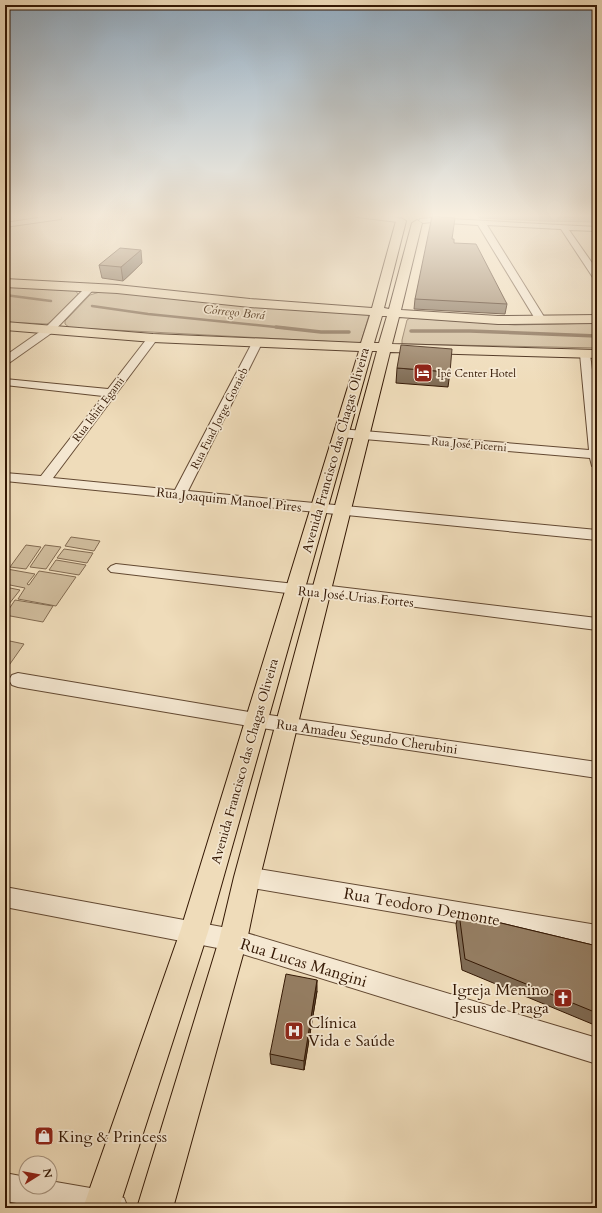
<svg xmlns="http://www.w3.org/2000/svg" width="602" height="1213" font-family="Cardo,serif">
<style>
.green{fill:#cfbb9b;stroke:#826a50}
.water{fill:#af997c;stroke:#7e654c}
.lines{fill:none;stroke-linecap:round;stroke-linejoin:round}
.shore{stroke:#725840;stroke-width:1}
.stream-far1{stroke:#7e654c;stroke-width:2.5}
.stream{stroke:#7e654c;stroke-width:3.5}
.minor-casing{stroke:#634932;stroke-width:2}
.major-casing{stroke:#341804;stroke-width:2}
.minor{fill:#f5e8d2;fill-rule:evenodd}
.major{fill:#efdcba;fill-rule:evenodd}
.wall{fill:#806c55;stroke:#341804}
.shaded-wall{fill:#685845;stroke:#341804}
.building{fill:#957e63;stroke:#341804}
.labels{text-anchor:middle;stroke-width:3.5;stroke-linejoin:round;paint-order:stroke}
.far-poi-label{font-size:11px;fill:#341804;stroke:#f5e8d2;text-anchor:start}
.far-street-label{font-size:11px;fill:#341804;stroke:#f5e8d2}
.far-water-label{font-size:12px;font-style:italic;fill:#654c34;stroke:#f5e8d2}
.street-label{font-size:13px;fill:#341804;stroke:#f5e8d2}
.near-street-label{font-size:16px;fill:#341804;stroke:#f5e8d2}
.near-poi-label{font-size:16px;fill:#341804;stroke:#f5e8d2;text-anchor:start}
</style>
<rect width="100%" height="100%" fill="#efdcba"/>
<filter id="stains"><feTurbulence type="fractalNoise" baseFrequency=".005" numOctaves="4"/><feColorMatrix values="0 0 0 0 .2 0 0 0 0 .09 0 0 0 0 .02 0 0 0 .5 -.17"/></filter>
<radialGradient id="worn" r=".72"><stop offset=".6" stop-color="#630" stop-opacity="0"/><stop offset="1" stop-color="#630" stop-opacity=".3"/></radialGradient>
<path class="green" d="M5 285 75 290 78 294 51 322 47 324 5 322Z
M103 291 368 314 369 315 361 342 357 343 76 328H70L65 324V321L90 295Z
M410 318 515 325 597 323V348L404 344H402V340L407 320Z
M71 537 100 541 94 551 65 546Z
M26 545 41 547 26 569 10 567Z
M45 545 61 547 46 569 30 567Z
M64 549 93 553 87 563 57 558Z
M56 560 86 565 79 575 49 570Z
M7 569 35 574 27 584 29 585 39 571 76 577 56 606 18 599 25 588 5 584V572Z
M5 587 20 590 5 609Z
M15 600 53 606 43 622 5 615Z
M5 640 24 644 5 671Z"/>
<path class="water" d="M478 215H584L597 218V222L543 221 480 218Z"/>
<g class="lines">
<path class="shore" d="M505 215 584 218 586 215"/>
<path class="stream-far1" d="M5 295 51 301
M92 306 148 314 285 328"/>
<path class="stream" d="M276 327 321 332H349
M411 331H470L597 336"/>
<defs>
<path id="minor" d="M57 215H61V219L5 227V223Z
M353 215C363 214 394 214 402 220L398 222 357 217Z
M432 218 597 227V231L569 230 597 270V280L594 279 561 229 487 225 546 320 541 323 537 322 478 225 432 222 423 223 419 221 420 219Z
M90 285 93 286 95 288 93 290 53 332 9 363 5 364V356L45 328 87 286Z
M153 335 158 338 53 478 175 490 252 343 257 340 262 343 188 491 597 530V540L5 481V473L41 476 103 396 5 385V379L108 389 149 336Z
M585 351 590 354 597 409V467L592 466 590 458 340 437 336 436 334 433 336 430 340 429 589 450 580 354Z
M116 564 295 584 322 585 597 618V630L322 595 295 594 111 572 108 569 111 566Z
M18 673 255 713 597 762V778L255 727 18 687 12 685 9 680 12 675Z
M247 867 597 925V947L247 887 239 884 236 877 239 870Z
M5 887 233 929 597 1038V1064L233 951 5 907Z
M5 1173 26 1177V1187H50V1181L102 1190 124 1198 128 1208H45L5 1201Z"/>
<path id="major" d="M401 218 406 221 384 308 389 309 412 223 417 220 422 223 401 310 498 316 597 315V323L498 324 399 317 392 344 597 350V358L390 352 260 877 247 940 173 1208H137L219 940 234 877 377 351H372L208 932 119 1208H83L180 932 359 351 153 342 5 330V322L153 334 361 343 370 315 250 307 117 293 5 287V279L117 285 250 299 372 308 396 221ZM382 316H387L379 343H374Z"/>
</defs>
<use href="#minor" class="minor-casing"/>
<use href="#major" class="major-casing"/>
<use href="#minor" class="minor"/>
<use href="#major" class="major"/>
</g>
<path class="wall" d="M454 243 507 304 505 314 414 309 415 299Z
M142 263 123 281 102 278 99 265Z
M397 368 450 372 448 387 396 383Z
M459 913 597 946V1026L462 970 456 924Z
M317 991 304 1070 271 1064 270 1054Z"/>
<path class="shaded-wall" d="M141 250 142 263 123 281 121 267Z
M317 980V991L304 1070V1061Z"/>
<path class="building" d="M432 216 455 218 452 239H454V243L476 244 507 304 415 299Z
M120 248 141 250 121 267 99 265Z
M401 345 452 349 450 372 397 368Z
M459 913 597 946V1013L465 959Z
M286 974 317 980 304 1061 270 1054Z"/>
<linearGradient id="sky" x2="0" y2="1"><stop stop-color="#91a9bd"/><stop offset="0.56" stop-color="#f8efe0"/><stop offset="1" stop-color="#f8efe0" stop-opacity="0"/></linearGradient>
<rect width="602" height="385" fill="url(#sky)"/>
<defs>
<symbol id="hotel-square" viewBox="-11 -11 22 22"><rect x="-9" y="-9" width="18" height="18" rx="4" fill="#8f2418" stroke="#f5e8d2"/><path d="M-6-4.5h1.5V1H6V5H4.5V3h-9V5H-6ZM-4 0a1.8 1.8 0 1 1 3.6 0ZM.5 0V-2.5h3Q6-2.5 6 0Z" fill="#fff"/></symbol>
<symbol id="church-square" viewBox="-11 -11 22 22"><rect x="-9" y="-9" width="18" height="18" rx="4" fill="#8f2418" stroke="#f5e8d2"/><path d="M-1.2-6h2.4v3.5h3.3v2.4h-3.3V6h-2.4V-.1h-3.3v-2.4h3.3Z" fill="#fff"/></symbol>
<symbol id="hospital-square" viewBox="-11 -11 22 22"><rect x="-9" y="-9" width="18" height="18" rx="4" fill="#8f2418" stroke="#f5e8d2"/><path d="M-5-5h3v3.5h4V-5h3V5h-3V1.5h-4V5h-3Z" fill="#fff"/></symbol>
<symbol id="shop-square" viewBox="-11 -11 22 22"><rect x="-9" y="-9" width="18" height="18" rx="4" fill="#8f2418" stroke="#f5e8d2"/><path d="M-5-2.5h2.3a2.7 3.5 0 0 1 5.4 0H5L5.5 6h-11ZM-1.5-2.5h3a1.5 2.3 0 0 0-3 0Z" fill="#fff"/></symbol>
</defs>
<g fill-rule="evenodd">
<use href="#hotel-square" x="412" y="362" width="22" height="22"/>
<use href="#church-square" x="552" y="987" width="22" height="22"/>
<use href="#hospital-square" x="283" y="1020" width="22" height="22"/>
<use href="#shop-square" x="33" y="1125" width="22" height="22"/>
</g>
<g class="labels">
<g class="far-poi-label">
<text x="437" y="377">Ipê Center Hotel</text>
</g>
<g class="far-street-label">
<text transform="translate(98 409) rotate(-53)" y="4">Rua Ishiti Egami</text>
<text transform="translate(219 418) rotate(-63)" y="4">Rua Fuad Jorge Goraieb</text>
<text transform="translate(469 444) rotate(5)" y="4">Rua José Picerni</text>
</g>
<g class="far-water-label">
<text transform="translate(234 312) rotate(6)" y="4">Córrego Borá</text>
</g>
<g class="street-label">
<text transform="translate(335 450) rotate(-74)" y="5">Avenida Francisco das Chagas Oliveira</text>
<text transform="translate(229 499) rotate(6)" y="5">Rua Joaquim Manoel Pires</text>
<text transform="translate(356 596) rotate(6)" y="5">Rua José Urias Fortes</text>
<text transform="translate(367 736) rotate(8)" y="5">Rua Amadeu Segundo Cherubini</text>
<text transform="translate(244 761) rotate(-74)" y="5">Avenida Francisco das Chagas Oliveira</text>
</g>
<g class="near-street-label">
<text transform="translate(422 906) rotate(10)" y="6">Rua Teodoro Demonte</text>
<text transform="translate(304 962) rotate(17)" y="6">Rua Lucas Mangini</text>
</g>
<g class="near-poi-label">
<text x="549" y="995" text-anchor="end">Igreja Menino<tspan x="549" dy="18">Jesus de Praga</tspan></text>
<text x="308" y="1028">Clínica<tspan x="308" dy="18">Vida e Saúde</tspan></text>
<text x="58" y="1142">King &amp; Princess</text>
</g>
</g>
<rect width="602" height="1213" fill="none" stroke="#efdcba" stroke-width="20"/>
<rect x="6" y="6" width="590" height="1201" fill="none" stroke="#341804" stroke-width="2"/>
<rect x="10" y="10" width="582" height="1193" fill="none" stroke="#341804"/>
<g transform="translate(38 1175) rotate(79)"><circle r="19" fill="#f5e8d2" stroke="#a89580"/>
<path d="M0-3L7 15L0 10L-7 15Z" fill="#8f2418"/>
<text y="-6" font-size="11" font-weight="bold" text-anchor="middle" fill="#341804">N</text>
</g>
<rect width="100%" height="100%" filter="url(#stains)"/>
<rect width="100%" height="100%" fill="url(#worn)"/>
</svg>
